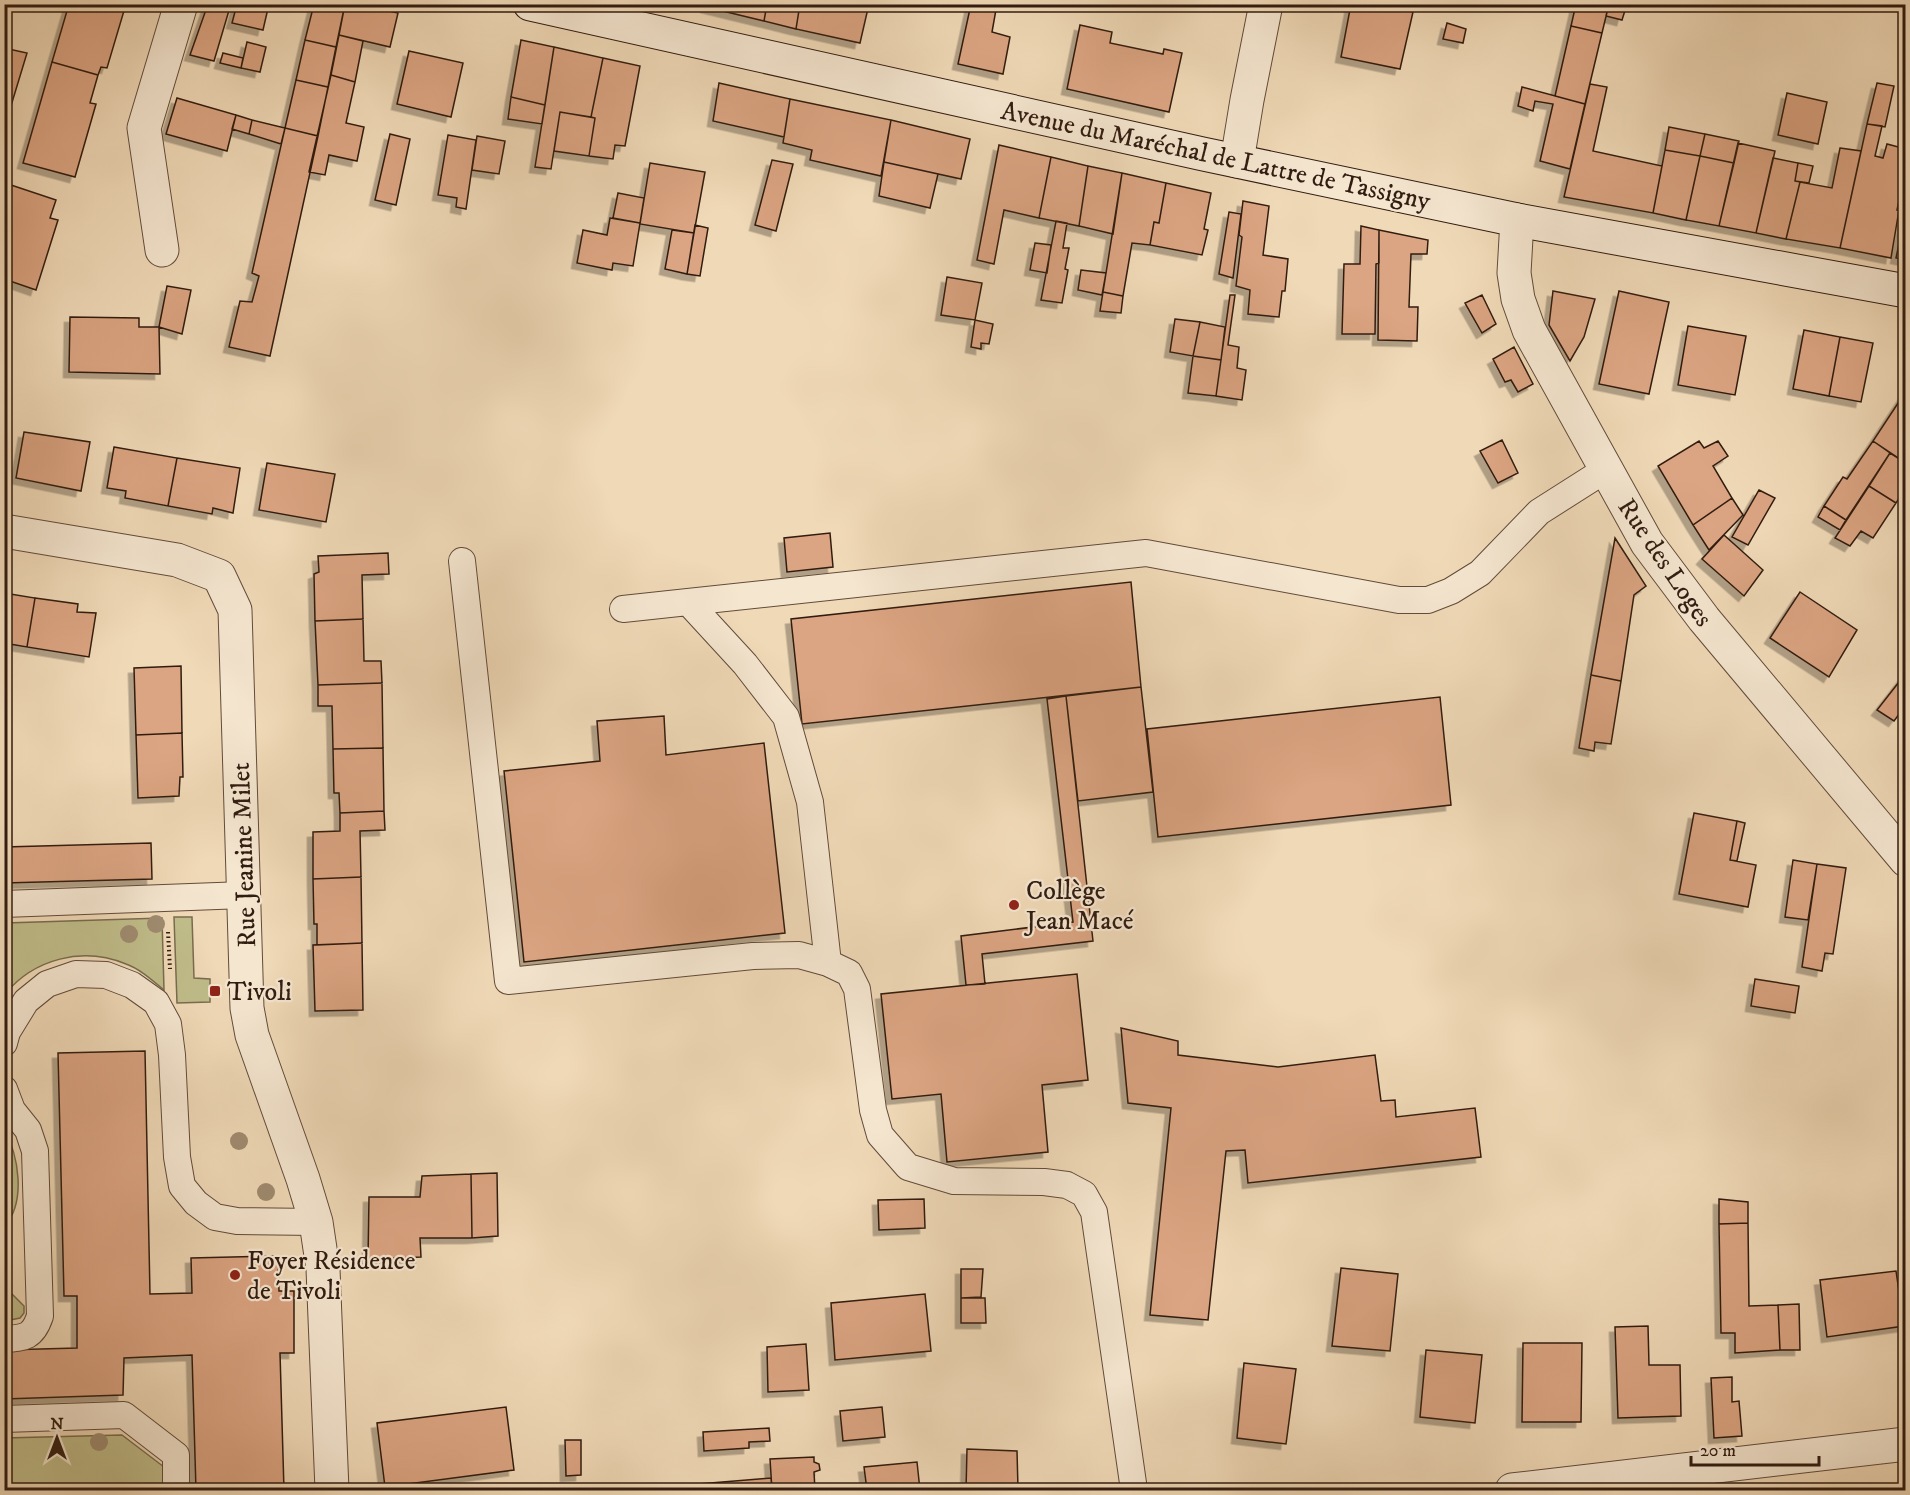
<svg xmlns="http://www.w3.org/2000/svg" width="1910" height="1495" font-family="'IM FELL DW Pica',serif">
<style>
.green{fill:#c0bd8a;stroke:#786c4e;stroke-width:1.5}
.building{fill:#dba482;stroke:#311c11;stroke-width:1.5;filter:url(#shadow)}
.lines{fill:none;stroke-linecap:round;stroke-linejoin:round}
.service-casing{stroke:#614b3a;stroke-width:28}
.minor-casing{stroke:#614b3a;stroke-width:35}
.secondary-casing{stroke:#311c11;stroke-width:35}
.path{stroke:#311c11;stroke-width:4;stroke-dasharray:1.5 3;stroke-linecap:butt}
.service{stroke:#f5e6d0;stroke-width:26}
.minor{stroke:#f5e6d0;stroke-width:33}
.secondary{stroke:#f5e6d0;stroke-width:33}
.tree{fill:#9f8b70}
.poi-dot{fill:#8f2418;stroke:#f5e6d0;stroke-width:2}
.labels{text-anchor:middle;stroke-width:4.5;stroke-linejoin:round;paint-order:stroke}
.street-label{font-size:26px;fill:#311c11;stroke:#f5e6d0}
.poi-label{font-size:26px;fill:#311c11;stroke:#f5e6d0;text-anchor:start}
</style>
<defs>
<filter id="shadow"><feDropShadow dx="-5.5" dy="5.5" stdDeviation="0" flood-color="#0004"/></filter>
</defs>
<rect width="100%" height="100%" fill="#f0d9b7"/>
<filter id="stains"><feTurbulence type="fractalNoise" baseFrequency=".00333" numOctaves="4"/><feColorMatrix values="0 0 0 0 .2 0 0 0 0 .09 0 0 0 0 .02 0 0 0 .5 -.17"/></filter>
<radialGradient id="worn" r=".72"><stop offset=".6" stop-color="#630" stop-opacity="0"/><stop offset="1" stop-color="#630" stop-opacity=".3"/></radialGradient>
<path class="green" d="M174 917H192L194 978 210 979V1002L177 1003Z
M162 918 164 990C152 980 140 969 126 964 82 946 34 959 5 994V923Z
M4 1129C19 1156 26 1201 5 1226Z
M5 1287 24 1306V1313L20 1318 5 1321Z
M122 1435 164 1467V1490H5L4 1438Z"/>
<path class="building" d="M69 4H126L107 68 101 67 98 75 52 62Z
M208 4H223L230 7 214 61 190 55Z
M237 4H269L263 30 232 23Z
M314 4H345L336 47 305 40Z
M345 4H358L398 13 390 47 339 35Z
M707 4H767L764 21 706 7Z
M767 4H800L796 29 764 21Z
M800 4H869L860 43 796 29Z
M971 4H997L992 32 1010 37 1003 74 958 64Z
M1351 4H1373L1413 12 1400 69 1341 57Z
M1576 4H1609L1602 33 1571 26Z
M1609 4H1627L1622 20 1606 16Z
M1447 23 1466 29 1463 43 1443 39Z
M1080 25 1112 32 1110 43 1163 54 1164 49 1182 53 1169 112 1067 89Z
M1571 26 1602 33 1585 104 1555 96Z
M339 35 363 41 355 82 331 75Z
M305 40 336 47 328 87 296 80Z
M521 40 554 47 545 105 511 97Z
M247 42 266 47 260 72 241 68Z
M554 47 603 58 591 117 560 112 551 169 535 167Z
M4 48 27 53 7 119H4Z
M409 51 463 63 451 117 397 104Z
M223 53 243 58 241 68 220 63Z
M603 58 640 66 625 146 615 145 613 159 589 156 595 118 591 117Z
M52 62 98 75 90 103 96 104 75 177 23 163Z
M331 75 355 82 346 123 364 127 357 161 329 155 325 175 309 172Z
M296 80 328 87 318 136 285 128Z
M719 83 790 99 784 137 713 121Z
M1877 83 1894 86 1885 127 1867 124Z
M1590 84 1607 87 1593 151 1662 166 1653 213 1564 197Z
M1522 87 1585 104 1570 169 1540 161 1553 104 1535 101 1533 111 1518 106Z
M1787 93 1827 102 1818 144 1778 135Z
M511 97 545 105 542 124 508 119Z
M177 98 236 115 227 151 166 134Z
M790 99 891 120 881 176 810 160 812 150 783 143Z
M560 112 595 118 589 156 554 151Z
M236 115 252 120 249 134 232 129Z
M252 120 285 128 281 144 249 134Z
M891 120 970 139 961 179 884 162Z
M1867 124 1882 126 1875 156 1883 158 1887 144 1906 149V168L1897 210H1899L1891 258 1840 248Z
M1669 127 1705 134 1700 156 1665 150Z
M285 128 318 136 270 356 229 347 240 301 252 302 259 276 252 273Z
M390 134 410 139 396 205 375 200Z
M1705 134 1739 141 1734 163 1700 156Z
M448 135 476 140 466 209 456 207 457 198 438 195Z
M477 136 505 141 499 174 472 170Z
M1738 143 1775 151 1756 233 1719 226Z
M999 145 1051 157 1039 218 1004 210 994 264 977 260Z
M1840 148 1861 151 1840 248 1786 239 1800 182 1832 188Z
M1665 150 1700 156 1686 220 1653 213Z
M1700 156 1734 163 1719 226 1686 220Z
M1051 157 1088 166 1079 226 1039 218Z
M1773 158 1798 163 1795 181 1800 182 1786 239 1756 233Z
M772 160 793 164 776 231 755 225Z
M884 162 938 174 930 208 879 196Z
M650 163 705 172 694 233 640 224Z
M1798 163 1813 166 1809 183 1795 181Z
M1088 166 1122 173 1113 234 1079 226Z
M1122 173 1166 183 1159 223 1154 222 1150 245 1132 243 1123 296 1103 292Z
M1166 183 1211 193 1204 229 1208 230 1202 255 1150 245 1154 222 1159 223Z
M11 185 56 200 50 218 58 220 36 290 4 279V204Z
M618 193 644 198 640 223 613 218Z
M1243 201 1269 206 1263 255 1288 259 1285 291H1282L1279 317 1248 314 1250 290 1236 286 1242 237 1239 235Z
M1906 210V260L1896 258Z
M1229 212 1241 214 1233 278 1219 274Z
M610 218 640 223 633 266 613 263 612 270 577 263 583 230 607 235Z
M1056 221 1067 223 1063 248H1069L1065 269 1068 270 1062 303 1041 300Z
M695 225 708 228 700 276 687 274Z
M1361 226 1379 230V263L1376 264 1375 334H1342L1344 264H1360Z
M672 230 694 233 687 274 665 269Z
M1379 230 1428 240 1427 254H1411L1409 307H1418L1417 341 1378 340Z
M1035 243 1051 245 1047 273 1030 270Z
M1081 270 1106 273 1102 295 1078 290Z
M947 277 982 283 975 320 941 315Z
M167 286 191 290 182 334 159 327Z
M1553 291 1595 299 1584 337 1570 361 1549 325Z
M1619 291 1669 302 1649 394 1599 384Z
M1103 292 1123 296 1121 313 1100 311Z
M1230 295H1235L1228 345 1239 347 1237 368 1246 370 1242 400 1216 396Z
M1482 295 1496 324 1482 333 1465 303Z
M70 317 139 318V327H159L160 374 69 372Z
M1175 319 1200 322 1193 356 1170 352Z
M975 320 993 324 989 344 981 343V349L971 347Z
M1200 322 1225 327 1221 360 1193 356Z
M1688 326 1746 336 1735 395 1678 385Z
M1804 330 1840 337 1829 396 1793 389Z
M1840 337 1873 343 1861 402 1829 396Z
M1514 347 1533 384 1518 392 1511 380 1505 382 1493 359Z
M1193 356 1221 360 1216 396 1188 393Z
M1906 391V463L1873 441Z
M24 432 90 442 81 491 16 478Z
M1502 440 1518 473 1498 483 1480 451Z
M1699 441 1704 448 1718 441 1728 456 1713 466 1732 498 1693 525 1658 466Z
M1873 441 1890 453 1846 520 1824 506 1843 477 1847 479Z
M114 447 177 458 168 506 125 498 126 491 107 488Z
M1890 453 1906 463V488L1896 503 1869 486Z
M177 458 240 468 233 513 213 508 212 514 168 506Z
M267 463 335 474 326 522 259 510Z
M1869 486 1896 503 1873 538 1861 531 1850 546 1835 538Z
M1759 490 1775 498 1748 545 1732 537Z
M1732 498 1743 515 1709 550 1693 525Z
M1824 506 1846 520 1840 530 1818 517Z
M830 533 833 567 787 572 784 538Z
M1724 535 1763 570 1744 596 1702 559Z
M1615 538 1646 586 1634 595 1621 681 1591 675Z
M388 553 389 574 362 575 363 619 315 621 314 574 319 572 318 556Z
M1131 582 1141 687 802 724 791 619Z
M1800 592 1857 630 1829 677 1770 638Z
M4 593 35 598 27 647 4 643Z
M35 598 78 604 77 612 96 613 89 657 27 647Z
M363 619 364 661H381L382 683 318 685 315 621Z
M181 666 182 733 136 735 134 668Z
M1906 673V705L1894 721 1877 710Z
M1591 675 1621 681 1611 744 1595 742 1594 751 1579 748Z
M382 683 383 748 333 749 332 706H318V685Z
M1141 687 1153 792 1078 801 1066 696Z
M1066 696 1093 941 982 954 985 984 966 985 961 936 1073 922 1047 699Z
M1440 697 1451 805 1158 837 1147 729Z
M664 716 666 755 764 743 785 933 524 962 504 771 600 761 597 721Z
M182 733 183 777H180L179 796 138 798 136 735Z
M383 748 384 811 340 813 339 793H334L333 749Z
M384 811 385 830 360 831 361 877 313 879V832L340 831V813Z
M1694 813 1737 821 1730 860 1756 865 1748 907 1679 894Z
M1737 821 1745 823 1737 861 1730 860Z
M151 843 152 879 4 883V847Z
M1793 860 1817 864 1808 920 1785 917Z
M1817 864 1846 868 1833 954 1825 953 1822 971 1802 967Z
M361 877 362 943 317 945V924H314L313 879Z
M362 943 363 1010 315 1011 313 945Z
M1077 974 1088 1080 1042 1085 1048 1152 947 1162 941 1094 892 1099 881 994Z
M1755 979 1799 986 1795 1013 1751 1006Z
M1121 1028 1178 1041V1055L1278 1067 1375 1055 1381 1101 1395 1100 1396 1117 1475 1108 1481 1157 1248 1183 1245 1150 1226 1151 1208 1320 1150 1315 1171 1108 1128 1103Z
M145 1051 150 1294 192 1293 191 1258 278 1256 279 1291H294V1353H280L284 1490H196L192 1355 124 1358 123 1395 4 1399V1350L77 1348V1296H64L58 1053Z
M497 1173 498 1236 472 1238 471 1174Z
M471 1174 472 1238H420L421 1257 368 1259 369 1197H420L422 1176Z
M924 1199 925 1228 879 1230 878 1200Z
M1719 1199 1748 1202V1223L1719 1224Z
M1748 1223 1749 1306 1778 1305 1780 1350 1735 1353V1333H1721L1719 1224Z
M1341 1268 1398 1274 1390 1351 1332 1346Z
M961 1269H983L981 1297 961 1298Z
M1896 1271 1904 1326 1827 1337 1820 1280Z
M925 1294 931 1351 835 1360 831 1303Z
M961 1298H985L986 1323H961Z
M1799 1304 1800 1350H1780L1778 1305Z
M1648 1326 1649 1365H1680L1681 1416 1618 1418 1615 1327Z
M1523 1343H1582L1581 1422H1522Z
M806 1344 809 1390 768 1392 767 1347Z
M1426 1350 1482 1355 1475 1423 1420 1417Z
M1244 1363 1296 1369 1286 1444 1237 1438Z
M1732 1377V1402L1739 1401 1742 1436 1714 1438 1711 1378Z
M506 1407 514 1470 385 1487 377 1423Z
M882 1407 885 1437 843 1441 840 1411Z
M769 1428 770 1441 749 1442V1448L704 1451 703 1432Z
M565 1440H581V1475L566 1476Z
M967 1449 1017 1451 1018 1489 966 1490Z
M814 1457V1462L819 1464 820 1470 814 1472 815 1490H772L770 1459Z
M917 1462 920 1490H867L864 1467Z
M771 1478 772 1490H650V1488Z"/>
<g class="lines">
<defs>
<path id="service" d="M462 561 508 981 753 956 799 955 828 963 849 973 857 989 873 1110 880 1135 908 1167 954 1181 1044 1182 1067 1185 1084 1194 1094 1212 1134 1490
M688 602 1146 553 1399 600H1428L1451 591 1480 573 1539 512 1605 470
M623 609 688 602 745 664 786 717 810 802 828 963
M4 904 244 895
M4 1043 7 1032 26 1001 47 984 76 974 106 975 132 985 156 1002 168 1024 172 1055 177 1157 182 1186 196 1203 215 1217 237 1221 316 1222
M4 1089 12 1110 28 1130 35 1151 40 1316C33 1337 25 1338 4 1339
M4 1419 124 1415 176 1455V1490"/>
<path id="minor" d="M1237 161 1247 100 1266 4
M1517 220 1514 273 1518 299 1529 330 1647 543 1704 619 1906 860
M162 250 144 128 181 4
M4 531 177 560 219 576 235 610 247 1008 252 1035 303 1179 316 1222 323 1269 332 1490
M1512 1490 1906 1444"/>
<path id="secondary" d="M530 4 1203 154 1517 220 1906 291"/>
</defs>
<use href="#service" class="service-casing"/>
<use href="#minor" class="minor-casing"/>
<use href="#secondary" class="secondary-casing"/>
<path class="path" d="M168 932 170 969"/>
<use href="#service" class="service"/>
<use href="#minor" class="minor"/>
<use href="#secondary" class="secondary"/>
</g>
<g class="tree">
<circle cx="156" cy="924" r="9"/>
<circle cx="129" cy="934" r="9"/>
<circle cx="239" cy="1141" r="9"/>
<circle cx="266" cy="1192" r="9"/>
<circle cx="99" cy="1442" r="9"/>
</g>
<g class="poi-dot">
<circle cx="1014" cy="905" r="6"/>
<rect x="209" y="985" width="12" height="12" rx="3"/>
<circle cx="235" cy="1275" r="6"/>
</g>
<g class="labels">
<g class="street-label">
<text transform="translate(1216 155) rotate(12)" y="9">Avenue du Maréchal de Lattre de Tassigny</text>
<text transform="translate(1666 562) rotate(56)" y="9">Rue des Loges</text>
<text transform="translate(243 855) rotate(-92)" y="9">Rue Jeanine Milet</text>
</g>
<g class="poi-label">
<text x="1026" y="899">Collège<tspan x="1026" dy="30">Jean Macé</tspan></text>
<text x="227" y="1000">Tivoli</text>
<text x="247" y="1269">Foyer Résidence<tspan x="247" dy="30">de Tivoli</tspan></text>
</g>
</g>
<rect width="1910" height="1495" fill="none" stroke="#f0d9b7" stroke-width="24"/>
<rect x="6" y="6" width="1898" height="1483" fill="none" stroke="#311c11" stroke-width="3"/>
<rect x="12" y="12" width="1886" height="1471" fill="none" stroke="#311c11" stroke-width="1.5"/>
<g transform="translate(57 1438)" stroke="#f5e6d0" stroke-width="4.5" paint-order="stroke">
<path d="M0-4.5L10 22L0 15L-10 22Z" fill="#311c11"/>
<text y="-9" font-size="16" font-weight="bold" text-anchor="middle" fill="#311c11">N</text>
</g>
<path d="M1691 1456v9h128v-9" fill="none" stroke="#311c11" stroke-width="3"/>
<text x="1700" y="1456" font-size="18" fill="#311c11" stroke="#f5e6d0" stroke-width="4.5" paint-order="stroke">20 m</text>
<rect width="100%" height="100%" filter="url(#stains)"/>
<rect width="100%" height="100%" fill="url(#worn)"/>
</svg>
